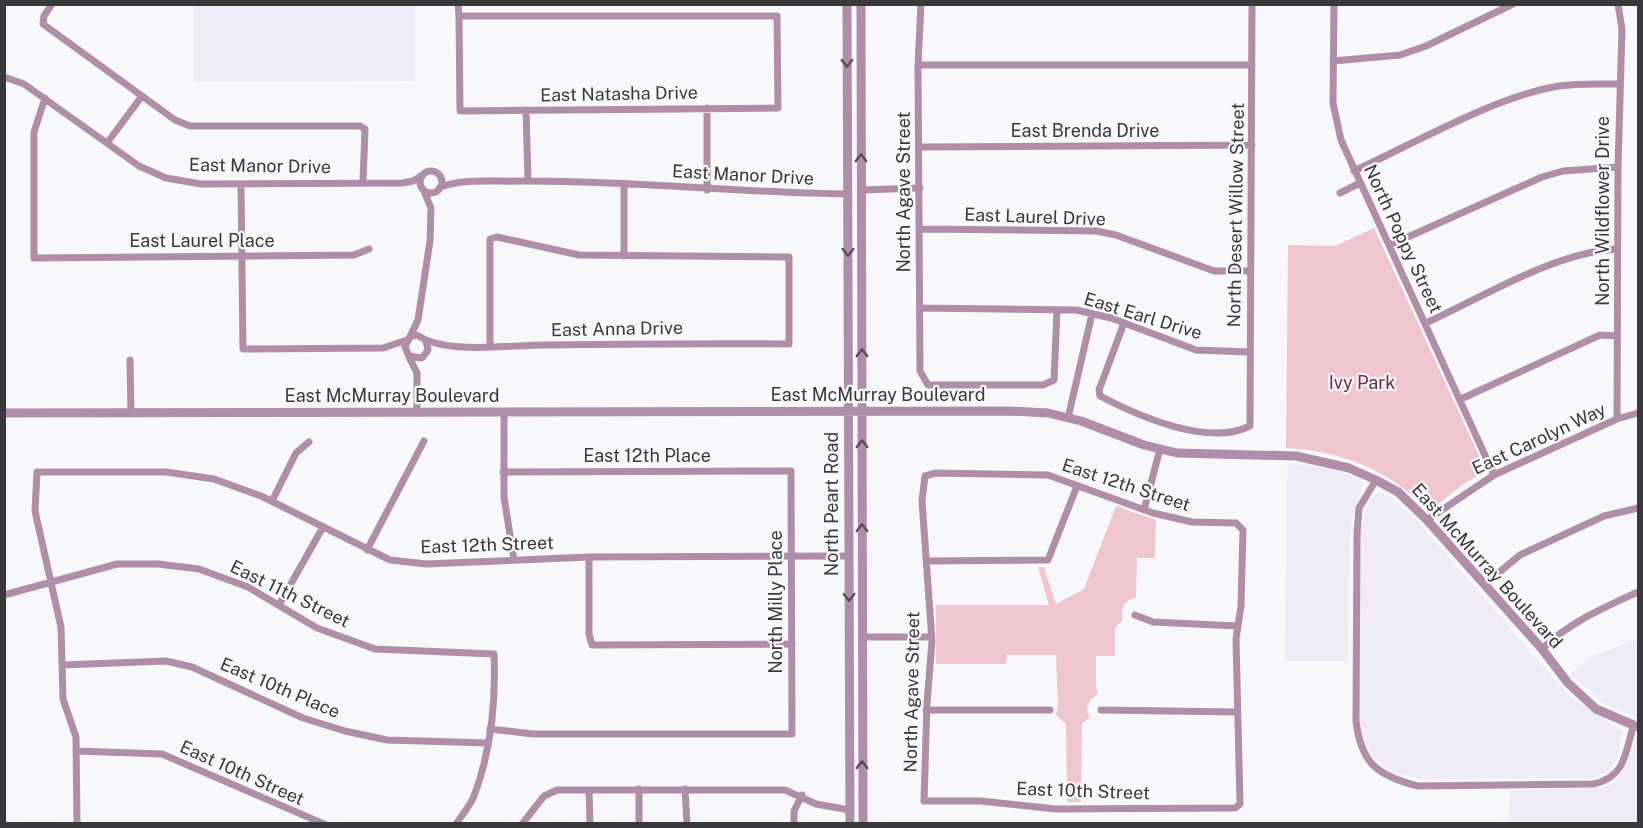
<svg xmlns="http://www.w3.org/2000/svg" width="1643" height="828" font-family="'Public Sans',sans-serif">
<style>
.built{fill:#efecf7}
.green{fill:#efc6cd}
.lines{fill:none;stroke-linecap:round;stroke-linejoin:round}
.minor{stroke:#b08eaa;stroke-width:7}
.tertiary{stroke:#b08eaa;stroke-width:9}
.oneway{stroke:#574e56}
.labels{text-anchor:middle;stroke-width:4.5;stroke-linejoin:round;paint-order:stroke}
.street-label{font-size:18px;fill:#39383a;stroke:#f8f7fb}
.park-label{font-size:18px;fill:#6c2b3d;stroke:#f8f7fb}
</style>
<rect width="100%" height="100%" fill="#f8f7fb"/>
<path class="built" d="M194 5H415V81L194 82Z
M1287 463 1329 468 1360 479 1363 483 1350 529 1348 661H1285Z
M1380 492 1391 497 1419 523 1570 697 1623 731 1617 758 1610 770 1593 778 1421 779 1393 773 1373 757 1361 736 1359 722 1360 532 1366 509 1373 495Z
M1638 638V718L1603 703 1570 674 1589 658Z
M1638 735V823H1509L1510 790 1602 788 1612 784 1625 769Z"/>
<path class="green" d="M1374 228 1486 471 1465 483 1429 511C1389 470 1342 451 1286 448L1288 245 1335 246Z
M1116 506 1156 520 1155 558H1137L1136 598C1124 600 1120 608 1123 620L1115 628V656H1096V685L1098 694 1090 700 1087 711 1090 718 1082 723 1081 802H1067L1066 724 1056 715 1058 706 1056 655H1007L1006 664H936V605H1049L1038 567H1044L1056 604 1084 589Z"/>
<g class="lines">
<path class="minor" d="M52 4 44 16 43 24 175 120 190 126H360L365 129 363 182
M458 4 459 16 460 111 778 108 777 16H459
M921 4 918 65 920 371 928 385H1043L1054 380 1057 310
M1334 4 1333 103 1341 140 1494 475
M1333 61 1400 55 1426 46 1513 4
M918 65H1252
M4 77 24 84 139 166 166 178 201 184 402 183 413 181 423 175
M45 98 34 132V258L354 255 369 249
M707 108V190
M526 110 528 181
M107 143 142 96
M919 147 1252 145
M1354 171C1413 144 1496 96 1559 86 1578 83 1600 84 1619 84
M420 182a11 11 0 1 1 22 0a11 11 0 1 1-22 0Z
M241 184 243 349 383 348 407 340
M624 184V256
M440 187C465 178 495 182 522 181 630 180 739 193 848 194
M861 190 920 188
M1340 193 1360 183
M920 229 1096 231 1116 235 1214 271H1250
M1390 245 1542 177 1563 171 1618 167
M920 308 1076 310 1111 318 1196 350 1249 352
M1124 323 1099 390 1100 396C1138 416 1208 447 1250 426L1252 4
M1426 323C1483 297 1555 252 1617 249
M410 337 417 335 426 340 428 350 422 358 409 356 405 347 418 320 430 241 431 208 423 189
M426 340C457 353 510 345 545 345 626 344 708 343 789 344V257L579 255 497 237 490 239V346
M409 357 417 373V413
M130 360 131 412
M1461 399 1600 335 1617 336
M504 412V497L514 560
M1068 418 1092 314
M1617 419 1618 167 1622 29 1618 4
M936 473 1048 475 1153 513 1192 522 1236 523 1243 530 1241 606 1236 639 1240 804 1235 808 1055 809 981 801H924L927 703 932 641 922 501 925 476Z
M1376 480 1359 508 1357 534 1356 721C1361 764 1378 776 1418 786L1593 784C1625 778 1625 754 1633 727
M272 501 296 453 309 442
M1144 510 1160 449
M1427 520 1494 475 1617 419 1638 413
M367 550 424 441
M589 557V634L592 645 792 644
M926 561 1048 560 1077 486
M1485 584 1520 555 1604 516 1638 508
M4 595 117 564H158L199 569 248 587 317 628 375 649 494 654C496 701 491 751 474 796 470 806 462 815 456 824
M279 605 323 527
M1135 615 1153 622 1238 626
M862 637H931
M1542 649C1570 622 1603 608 1638 592
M62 665 166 661 192 667 303 718 345 731 387 740 488 743
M926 710H1050
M1101 710 1237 712
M490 729 533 734H792L791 471 503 472
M76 751 162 754 324 824
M685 789 687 824
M589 790 590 824
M77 824 76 737 63 699 61 627 35 511 37 472H166L214 479 261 496 390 560 426 564 589 557 849 556
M522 824 544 796 557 790H785L816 804 850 810
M639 824V789
M794 824V811L802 795"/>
<path class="tertiary" d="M847 4 850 824
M861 4 863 824
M4 413 1009 411 1048 413 1081 421 1144 445 1177 453 1296 456 1349 468 1376 480 1398 492 1427 520 1542 649 1568 683 1596 709 1638 727"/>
</g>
<defs><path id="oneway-chevron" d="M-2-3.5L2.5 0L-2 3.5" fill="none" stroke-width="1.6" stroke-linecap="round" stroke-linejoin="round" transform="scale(1.5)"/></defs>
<g class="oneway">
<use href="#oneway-chevron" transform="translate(847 63) rotate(90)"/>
<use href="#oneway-chevron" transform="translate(861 158) rotate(-90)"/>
<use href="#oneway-chevron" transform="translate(848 252) rotate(90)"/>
<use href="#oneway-chevron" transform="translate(862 353) rotate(-90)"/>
<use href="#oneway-chevron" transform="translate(862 444) rotate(-90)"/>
<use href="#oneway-chevron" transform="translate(862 528) rotate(-90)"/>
<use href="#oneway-chevron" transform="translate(849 597) rotate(90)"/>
<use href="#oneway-chevron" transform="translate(862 765) rotate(-90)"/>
</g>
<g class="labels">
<g class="street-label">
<text transform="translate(619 94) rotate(-1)" y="6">East Natasha Drive</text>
<text x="1085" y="137">East Brenda Drive</text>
<text transform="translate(260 166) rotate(1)" y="6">East Manor Drive</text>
<text transform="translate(743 175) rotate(3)" y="6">East Manor Drive</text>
<text transform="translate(904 192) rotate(-90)" y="6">North Agave Street</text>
<text transform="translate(1603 211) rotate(-90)" y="6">North Wildflower Drive</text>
<text transform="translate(1236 215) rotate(-89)" y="6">North Desert Willow Street</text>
<text transform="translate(1035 217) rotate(2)" y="6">East Laurel Drive</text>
<text transform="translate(1403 239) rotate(65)" y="6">North Poppy Street</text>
<text x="202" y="247">East Laurel Place</text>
<text transform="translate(1143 316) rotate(17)" y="6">East Earl Drive</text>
<text transform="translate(617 329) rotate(-1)" y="6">East Anna Drive</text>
<text x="878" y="401">East McMurray Boulevard</text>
<text x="392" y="402">East McMurray Boulevard</text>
<text transform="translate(1539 439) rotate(-25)" y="6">East Carolyn Way</text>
<text x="647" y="462">East 12th Place</text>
<text transform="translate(1126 485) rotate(18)" y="6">East 12th Street</text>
<text transform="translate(832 504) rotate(-90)" y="6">North Peart Road</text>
<text transform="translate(487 545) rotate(-2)" y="6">East 12th Street</text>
<text transform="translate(1487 566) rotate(48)" y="6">East McMurray Boulevard</text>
<text transform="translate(290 594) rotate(26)" y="6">East 11th Street</text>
<text transform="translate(776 602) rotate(-90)" y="6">North Milly Place</text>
<text transform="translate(280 688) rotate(23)" y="6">East 10th Place</text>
<text transform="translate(912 692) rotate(-89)" y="6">North Agave Street</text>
<text transform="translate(242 773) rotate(24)" y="6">East 10th Street</text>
<text transform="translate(1083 791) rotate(2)" y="6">East 10th Street</text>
</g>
<g class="park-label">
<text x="1362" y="389">Ivy Park</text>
</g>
</g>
<rect width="1643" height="828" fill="none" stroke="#39383a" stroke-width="12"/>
</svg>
